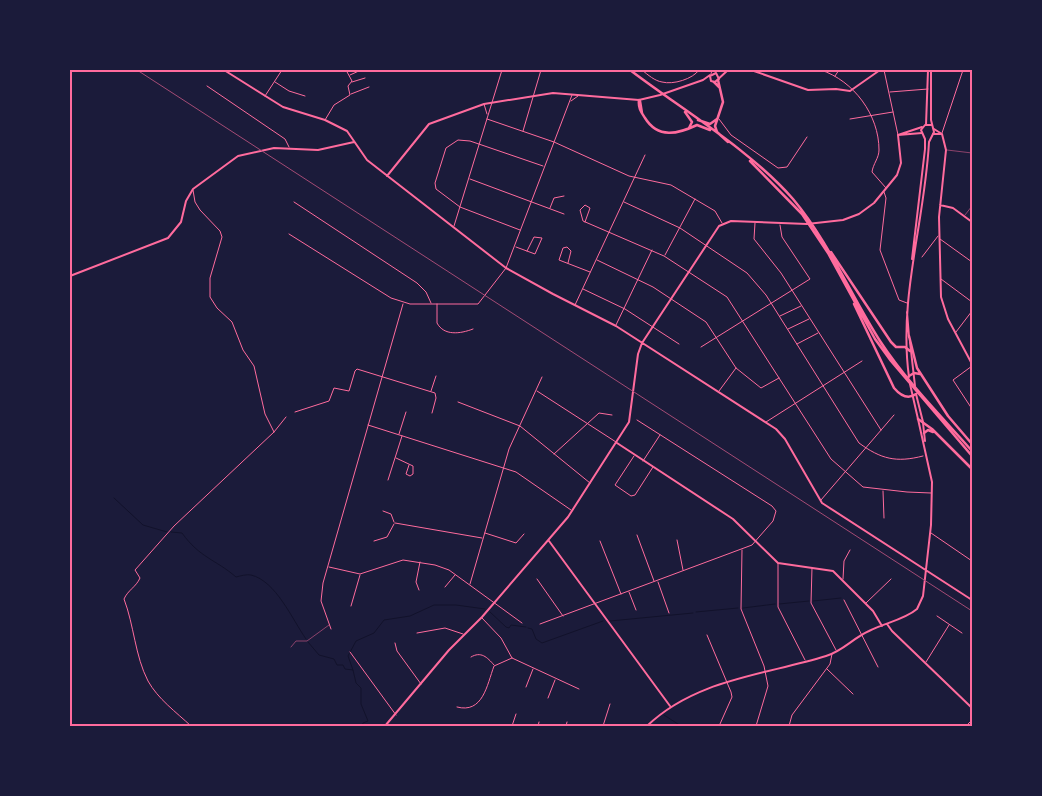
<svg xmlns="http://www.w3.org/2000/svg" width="1042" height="796" font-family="'Fira Sans',sans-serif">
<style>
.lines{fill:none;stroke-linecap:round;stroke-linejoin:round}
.stream{stroke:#12122b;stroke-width:1}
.service{stroke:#ff6b9d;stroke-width:0.5}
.minor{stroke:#ff6b9d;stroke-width:1}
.tertiary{stroke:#ff6b9d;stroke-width:2}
.secondary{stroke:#ff6b9d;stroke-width:2}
.trunk{stroke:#ff6b9d;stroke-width:2.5}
.rail{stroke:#a44b75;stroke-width:1}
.neatline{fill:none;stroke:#ff6b9d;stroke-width:2}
</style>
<rect width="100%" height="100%" fill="#1b1b3a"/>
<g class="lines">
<path class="stream" d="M114 498 143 525 167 532
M171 532 182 533C200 558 215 559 236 577 240 576 247 574 251 575 276 581 292 619 306 639
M813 601 841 598
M779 604 809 601
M743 608 775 604
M490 612 506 627 509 628 511 625 526 627
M696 612 738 608
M610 621 693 613
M528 628 532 629 536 639 542 643 603 621
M308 642 319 655 334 659 337 665H343L345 669 353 670 356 683 361 688V704L368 721 363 723 362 726
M353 670 348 656 356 641 374 633 384 620 410 616 434 605H456L485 609
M664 715 681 726"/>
<path class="service" d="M947 150 972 153
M965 215 972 206
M291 647 296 641H307L329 625"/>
<path class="minor" d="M642 70C648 75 655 81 662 82 673 85 693 79 699 70
M821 70C854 81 879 115 879 150 879 158 873 164 872 172L886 188
M884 70 898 135
M711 74 712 70
M350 75 361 70
M835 76 839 70
M275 82 289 91 305 96
M352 82 365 78
M207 86 285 139 289 147
M890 92 928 89
M351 94 369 87
M265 96 282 70
M571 101 578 96
M484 104 487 114
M487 119 554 142 629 176 671 185 715 211 722 223
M719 119 731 135 778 168 787 167 807 137
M850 119 893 112
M325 120 334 105 350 95 348 86 352 81 346 70
M523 131 541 70
M942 133 963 70
M470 179 564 214
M193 190 195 202 200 210 220 231 222 237 210 278V297L217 308 232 322 243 350 254 366 265 414 274 432
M884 192 886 198 880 250 899 300 907 303
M294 202 417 283 426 292 431 303
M624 202 680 228 747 273 766 295 859 443C881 459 896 463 923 456
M550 208 554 198 564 196
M585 222 590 208 585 205 580 210 583 221 664 256 727 297 831 459 863 487 907 492 931 493
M755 223 754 239 781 273 881 430
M454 226 502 70
M520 230 460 207 436 189 435 183 446 148 458 140 470 141 543 166
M289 234 391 298 410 304H478L506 268 572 95
M940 239 972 262
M516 247 535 254 542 238 534 237 527 251
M665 255 695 199
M922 257 938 236
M597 260 653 287 706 322 736 368 761 388 779 378
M568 263 571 251 567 247 563 248 559 260 590 272
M941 279 972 302
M583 289 625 309 679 344
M437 304V323C444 336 460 334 473 329
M575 305 645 155
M780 316 801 306
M616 325 652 250
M788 329 809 319
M956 332 972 311
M797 344 818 333
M701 347 810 279 782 237 780 225
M972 366 953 380 972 409
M431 391 436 376
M537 391 616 442
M719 391 736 368
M458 402 520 426 590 483
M295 412 329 401 334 388 349 391 355 371 357 369 435 393 436 398 432 413
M766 422 862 361
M368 425 516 472 571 510
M399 434 406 412
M554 454 599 413 612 415
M634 456 615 485 631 496 635 495 653 467
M396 458 413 466V474L410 476 406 474 409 465
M643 461 660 435
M388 480 402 436
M883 491 884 518
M821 500 894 415
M383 511 391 514 394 522
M395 523 482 538
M485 533 516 543 524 534
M931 533 972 561
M637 535 654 581
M677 540 683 570
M374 541 387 537 394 524
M600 541 621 594
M742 550 741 609 764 666 768 686 756 726
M778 564V607L805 660
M329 567 360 574 403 560 435 565 449 570 522 623
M812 568 811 603 836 650
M537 579 563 616
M843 579 844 561 850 550
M658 582 669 613
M470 584 509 449 542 377
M445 587 455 575
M419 590 416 582 420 562
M629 592 636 610
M844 600 878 667
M866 603 891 579
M351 606 360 575
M937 616 962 633
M482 618 501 638 512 658 579 689
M540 624 752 545 773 521 776 511 772 506 637 420
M331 629 321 601 323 583 403 304
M417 633 445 628 463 634
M707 635 731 692 732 697 720 724
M395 643 397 651 421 684
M350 652 396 715
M471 657C481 651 487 657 494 665
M926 662 949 625
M827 669 853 694
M526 687 533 669
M548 698 555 680
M457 707C483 714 487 685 494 666L512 658
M191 726C176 712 158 699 148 681 135 656 134 625 124 599 128 590 136 587 140 578L135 570 174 526 274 432 286 417
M512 726 516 714
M538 726 539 722
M566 726 567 722
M603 726 610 704
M789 726 792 715 830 664 832 654
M966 726 972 720"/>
<path class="tertiary" d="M224 70 283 107 325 120 347 131 367 160 506 268 553 294 616 326 776 429 785 439 822 503 972 600
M751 70 808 90 836 89 850 91 880 70
M719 79 716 73 710 76 711 81 715 82 728 70
M934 129 942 134 946 150 939 217 941 297 948 319 972 364
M933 134H942
M898 135 922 127
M898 135 922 133
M387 176 429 124 484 104 553 93 639 100 660 95 703 80 710 75
M940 205 953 208 972 222
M70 276 168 238 181 222 186 201 193 189 238 156 274 148 318 150 354 142
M923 423 925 441
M617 443 733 519 778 563 833 571 873 611 882 626
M549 541 670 706
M887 624 892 631 972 708
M385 726 449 650 482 617 568 517 629 422 638 354 642 343 719 226 731 221 807 224 843 220 859 214 874 203 897 175 901 163 898 135
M647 726C696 679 765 675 826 656 843 651 853 638 869 631 884 623 904 620 917 609L923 596 931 525 932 482 918 419"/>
<path class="secondary" d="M926 125 928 70
M912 259 925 149V139L921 130 925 125H932
M907 312 909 337
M910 342 915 386
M909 377C898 298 925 221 929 142L934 132 931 120V70
M910 384 918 419
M916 394 923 422"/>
<path class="trunk" d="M630 70C684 111 749 149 793 199 829 242 850 294 880 341 906 381 941 416 972 451
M718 80 723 102 715 126 717 132 728 142
M714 82 719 87
M639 100C638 108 641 112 645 118 658 139 678 134 697 125L710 130
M640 101 642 113
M685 112 692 122 689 128
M698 120 710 124 717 119
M750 161 802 214 828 253 875 339 891 361 972 456
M831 252 891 342 896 347H905L910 351
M854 304 894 388C900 395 908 400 916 394
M909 336 917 368 948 416 972 444
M909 376 914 373 920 374
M918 419 932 429 972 469
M924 433 928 430 933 432"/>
<path class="rail" d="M137 70 972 611"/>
</g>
<rect width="1042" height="796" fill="none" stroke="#1b1b3a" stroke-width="142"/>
<rect x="71" y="71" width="900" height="654" class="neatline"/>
</svg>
